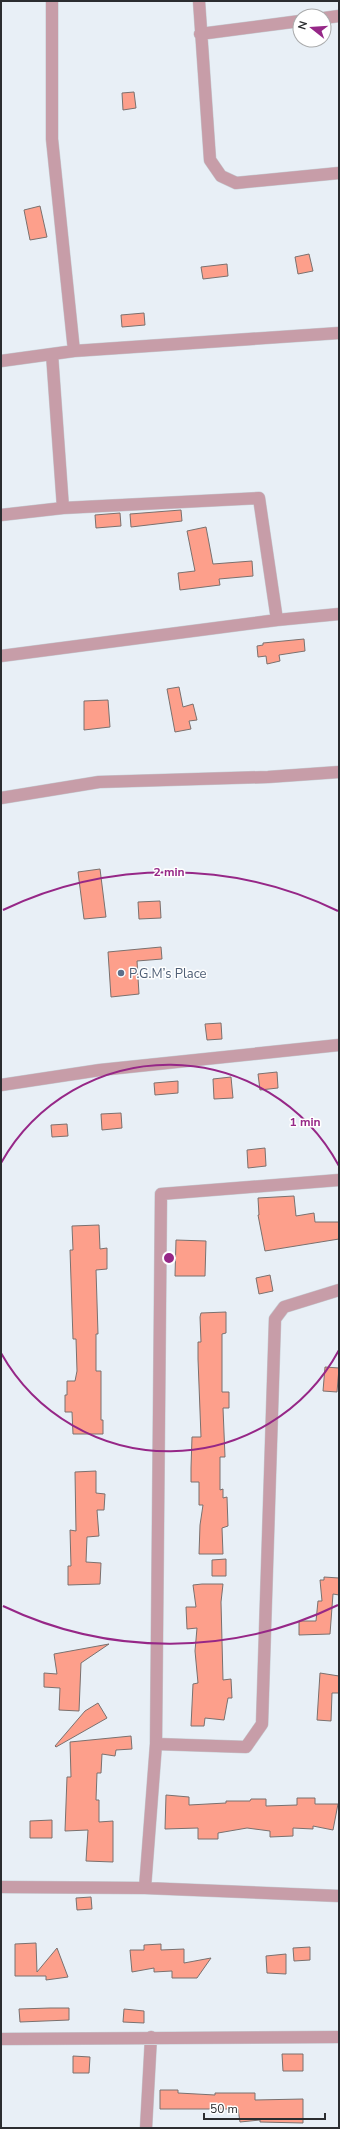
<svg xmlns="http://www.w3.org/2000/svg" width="340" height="2129" font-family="'Nunito Sans',sans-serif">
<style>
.building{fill:#fd9f8b;stroke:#7a716f}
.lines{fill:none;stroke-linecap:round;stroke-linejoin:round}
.street-casing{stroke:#c6ccd2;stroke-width:13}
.street{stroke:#c79da8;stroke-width:12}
.ring{fill:none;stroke:#962787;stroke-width:2}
.service-dot{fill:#5c6f8a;stroke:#fff;stroke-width:1.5}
.labels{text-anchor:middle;stroke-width:3;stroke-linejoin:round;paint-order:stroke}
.service-label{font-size:13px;fill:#4e5e75;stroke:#fff;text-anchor:start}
.centre{fill:#962787;stroke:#fff;stroke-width:2}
.ring-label{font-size:12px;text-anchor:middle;font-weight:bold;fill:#962787;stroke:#fff;stroke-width:3;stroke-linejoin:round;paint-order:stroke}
</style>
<rect width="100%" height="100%" fill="#e8eff6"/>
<path class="building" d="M134 92 136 108 123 110 122 93Z
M40 206 47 237 30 240 24 210Z
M309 254 313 271 298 274 295 257Z
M227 264 228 276 203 279 201 267Z
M144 313 145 325 122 327 121 315Z
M181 510 182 521 131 527 130 514Z
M120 513 121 526 96 528 95 515Z
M206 527 213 564 252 561 253 576 219 579 220 585 180 590 178 573 195 571 187 531Z
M304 639 305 651 279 655 280 661 267 664 266 656 258 657 257 646 263 645V643Z
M179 687 183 707 193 704 197 720 189 721 191 729 175 732 167 689Z
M108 700 110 727 84 730V701Z
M100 869 106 917 84 919 78 872Z
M160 901 161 918 139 919 138 902Z
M161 947 162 959 137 961 139 994 111 997 108 952Z
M221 1023 222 1039 207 1040 205 1024Z
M277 1072 278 1088 260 1090 258 1074Z
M231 1077 233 1098 214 1099 213 1079Z
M178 1081V1093L155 1095 154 1083Z
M121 1113 122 1128 102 1130 101 1114Z
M67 1124 68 1136 52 1137 51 1125Z
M265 1148 266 1166 248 1168 247 1150Z
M294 1196 296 1216 314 1213 315 1222H339V1239L265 1251 258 1215H259L258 1198Z
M99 1225 100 1249 107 1248V1269L96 1270 98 1334H96V1371H101V1420H103V1434H73L72 1412H65V1395H67V1381H75L77 1371 76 1339H73L70 1250H73L72 1226Z
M176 1240 206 1241 205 1276H175Z
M270 1275 273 1291 259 1294 256 1278Z
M226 1312V1333L222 1334V1392H229V1408H223L225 1457H220V1490L223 1489V1498L227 1497 228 1526 222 1528 223 1554H199L200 1525 203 1505H199V1482H191V1468L192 1437H201L198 1359V1342H201L200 1317 201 1313Z
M325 1367 339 1368 337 1392 323 1391Z
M96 1471V1493L105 1494 104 1510H97L99 1536 87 1537 86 1562 101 1563 100 1584 68 1585V1566H71L70 1530 76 1531 75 1472Z
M226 1559V1576H212V1560Z
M324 1577 339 1578V1595L333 1594 330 1634 299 1635V1621H316L318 1601H322L320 1580H324Z
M202 1584H223L221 1602 223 1680 231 1679 232 1698H228L224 1720 205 1718 204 1726H191L193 1684 198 1683 195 1651 197 1628 187 1629 186 1607H196L193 1585Z
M109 1644 81 1663 79 1711 59 1710 60 1688 44 1687V1673L57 1674 54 1654Z
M320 1673 339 1676V1693H332L331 1721 317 1720Z
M98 1703 107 1718 56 1747 55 1746 85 1711Z
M131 1736 132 1749 116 1750 115 1756 102 1754 101 1773H97L96 1800H99V1822L113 1821V1862L86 1861 88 1830 65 1831 67 1777H71L70 1742Z
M166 1795 189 1797V1805L226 1803V1801H250L251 1799H266V1806L297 1805V1798H315V1804H338L333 1830 313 1826V1829L293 1828V1836L270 1837V1831L247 1828 218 1833V1839H198V1828L165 1829Z
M52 1820V1838H30V1821Z
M91 1897 92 1909 77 1910 76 1898Z
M36 1943 37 1972 57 1948 68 1977 46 1980V1976H15V1944Z
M161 1944V1950L184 1949V1963L211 1958 197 1978H172V1971L154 1972V1968L132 1972 130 1950H144V1945Z
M310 1947V1960L294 1961 293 1948Z
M286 1954V1974L267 1973 266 1956Z
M50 2008H69V2020L20 2022 19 2009Z
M124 2009 144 2011V2023L123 2022Z
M282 2054H303V2071H283Z
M73 2056 90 2057 89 2073H73Z
M160 2090H178V2093L215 2095V2093H255V2100L303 2099V2123L260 2122V2120L240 2122 238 2109H160Z"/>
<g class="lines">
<defs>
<path id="street" d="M52 1V139L74 351
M199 1 210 160 221 176 236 183 339 173
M324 18 339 16
M200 34 300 21
M52 354 63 508
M1 361 74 351 339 333
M1 515 63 508 259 498 277 620
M1 656 277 620 339 614
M1 798 99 782 268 777 339 772
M1 1085 100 1070 339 1045
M156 1744 246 1747 262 1724 275 1319 284 1307 339 1290
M1 1887 145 1888 339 1896
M145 1888 156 1744 161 1194 339 1180
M1 2039 339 2037
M146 2128 151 2037"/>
</defs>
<use href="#street" class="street-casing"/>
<use href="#street" class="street"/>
</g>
<g class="ring">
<path d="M339 1350A193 193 0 0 1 1 1353M1 1163A193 193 0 0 1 339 1166"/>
<path d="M338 1605A386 386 0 0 1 3 1606M3 910A386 386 0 0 1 338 911"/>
</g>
<circle class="service-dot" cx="121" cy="973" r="4"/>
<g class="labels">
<g class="service-label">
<text x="129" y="978">P.G.M’s Place</text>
</g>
</g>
<circle cx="169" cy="1258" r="6" class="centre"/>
<g class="ring-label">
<text x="169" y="876">2 min</text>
<text x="305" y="1126">1 min</text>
</g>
<rect width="340" height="2129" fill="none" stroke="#2b2d30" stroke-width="4"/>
<g transform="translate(312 28) rotate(287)"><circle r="19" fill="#ffffff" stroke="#aaabac"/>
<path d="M0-3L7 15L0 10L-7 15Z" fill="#962787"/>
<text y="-6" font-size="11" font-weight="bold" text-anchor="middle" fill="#2b2d30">N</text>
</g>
<path d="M204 2113v6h121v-6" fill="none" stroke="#2b2d30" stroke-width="2"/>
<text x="210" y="2113" font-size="12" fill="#2b2d30" stroke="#ffffff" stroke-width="3" paint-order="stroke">50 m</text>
</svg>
